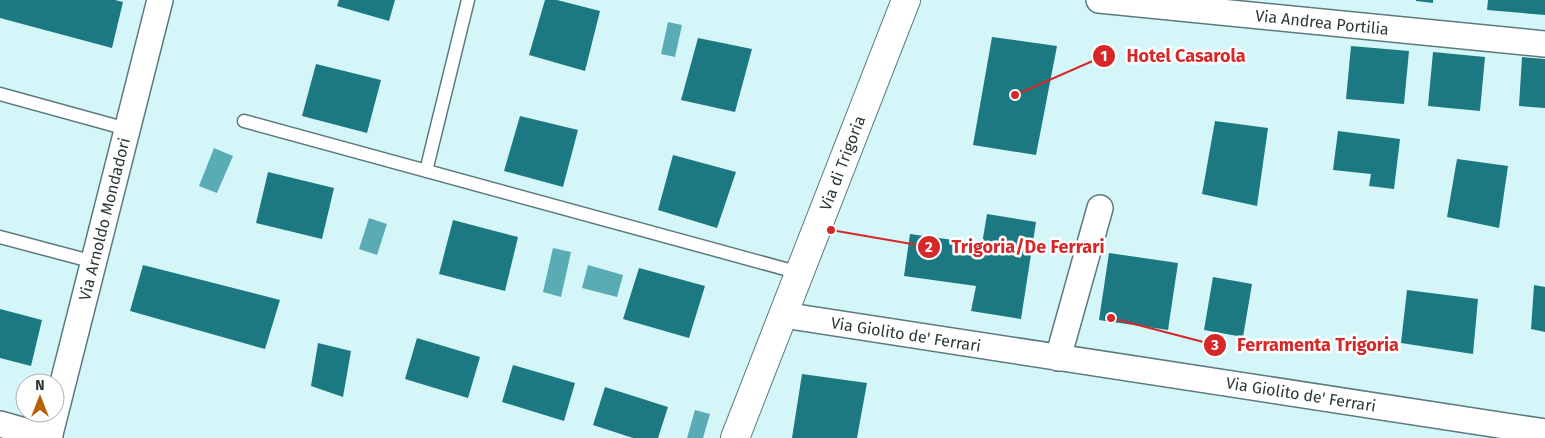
<svg xmlns="http://www.w3.org/2000/svg" width="1545" height="438" font-family="'Fira Sans',sans-serif">
<style>
.water{fill:#59acb4}
.building{fill:#1d7981}
.lines{fill:none;stroke-linecap:round;stroke-linejoin:round}
.service-casing{stroke:#5c7a7d;stroke-width:15}
.minor-casing{stroke:#5c7a7d;stroke-width:28}
.tertiary-casing{stroke:#5c7a7d;stroke-width:30}
.service{stroke:#fff;stroke-width:12}
.minor{stroke:#fff;stroke-width:25}
.tertiary{stroke:#fff;stroke-width:28}
.labels{text-anchor:middle;stroke-width:5;stroke-linejoin:round;paint-order:stroke}
.street-label{font-size:16px;fill:#2b3839;stroke:#fff}
.leader{fill:none;stroke:#d62828;stroke-width:2}
.callout-dot{fill:#d62828;stroke:#fff;stroke-width:2}
.mark-label{font-size:15px;text-anchor:middle;font-weight:bold;fill:#fff}
.callout-label{font-size:18px;text-anchor:middle;font-weight:bold;fill:#d62828;stroke:#fff;stroke-width:5;stroke-linejoin:round;paint-order:stroke}
</style>
<rect width="100%" height="100%" fill="#d5f6f9"/>
<path class="water" d="M668 22 682 25 675 57 661 54Z
M214 148 233 156 217 193 199 186Z
M369 218 387 224 377 255 359 249Z
M553 248 571 252 561 297 543 292Z
M588 265 623 275 617 297 582 288Z
M695 410 710 414 703 438H687Z"/>
<path class="building" d="M0 0H115L123 2 112 48 0 18Z
M339 0H395L389 21 337 6Z
M545 0H557L600 11 585 71 529 55Z
M1416 0H1433V3L1416 1Z
M1488 0H1545V15L1487 10Z
M992 37 1057 46 1036 155 973 145Z
M698 38 752 49 735 112 681 100Z
M1351 46 1409 51 1404 104 1346 99Z
M1433 52 1485 57 1480 111 1428 106Z
M1522 57 1545 59V108L1519 106Z
M316 64 381 80 367 133 302 116Z
M520 116 578 130 563 187 504 171Z
M1215 121 1268 128 1257 206 1202 194Z
M1338 131 1400 139 1394 189 1369 186 1371 174 1333 170Z
M673 155 736 172 717 228 658 210Z
M1457 159 1508 166 1499 228 1447 217Z
M268 172 334 188 322 239 256 223Z
M987 214 1036 222 1021 319 971 311 976 286 904 276 910 234 982 244Z
M453 220 518 237 505 291 439 274Z
M1109 253 1178 263 1168 330 1099 320Z
M143 265 280 300 265 349 130 311Z
M639 268 705 286 689 338 623 319Z
M1213 277 1252 284 1243 337 1204 330Z
M1534 285 1545 287V332L1531 329Z
M1407 290 1478 299 1473 354 1401 343Z
M0 309 42 320 31 366 0 358Z
M417 338 480 357 468 398 405 379Z
M318 343 351 351 343 397 311 386Z
M513 365 575 383 564 421 502 402Z
M802 374 867 383 857 438H792Z
M605 387 668 407 658 438H633L593 425Z"/>
<g class="lines">
<defs>
<path id="service" d="M0 94 127 129
M244 121 800 273
M426 171 468 0
M0 237 94 262"/>
<path id="minor" d="M1099 0 1545 44
M783 315 1545 432
M1058 358 1100 208
M0 424 50 438
M49 438 160 0"/>
<path id="tertiary" d="M735 438 906 0"/>
</defs>
<use href="#service" class="service-casing"/>
<use href="#minor" class="minor-casing"/>
<use href="#tertiary" class="tertiary-casing"/>
<use href="#service" class="service"/>
<use href="#minor" class="minor"/>
<use href="#tertiary" class="tertiary"/>
</g>
<g class="labels">
<g class="street-label">
<text transform="translate(1322 22) rotate(6)" y="6">Via Andrea Portilia</text>
<text transform="translate(842 163) rotate(-69)" y="6">Via di Trigoria</text>
<text transform="translate(104 219) rotate(-76)" y="6">Via Arnoldo Mondadori</text>
<text transform="translate(906 334) rotate(9)" y="6">Via Giolito de' Ferrari</text>
<text transform="translate(1301 394) rotate(9)" y="6">Via Giolito de' Ferrari</text>
</g>
</g>
<path class="leader" d="M1015 95L1104 56M831 230L929 247M1111 318L1215 345"/>
<g class="callout-dot">
<circle cx="1015" cy="95" r="5"/>
<circle cx="831" cy="230" r="5"/>
<circle cx="1111" cy="318" r="5"/>
<circle cx="1104" cy="56" r="12"/>
<circle cx="929" cy="247" r="12"/>
<circle cx="1215" cy="345" r="12"/>
</g>
<g class="mark-label">
<text x="1104" y="61">1</text>
<text x="929" y="252">2</text>
<text x="1215" y="350">3</text>
</g>
<g class="callout-label">
<text x="1186" y="62">Hotel Casarola</text>
<text x="1028" y="253">Trigoria/De Ferrari</text>
<text x="1318" y="351">Ferramenta Trigoria</text>
</g>
<g transform="translate(40 398)"><circle r="24" fill="#ffffff" stroke="#aaafb0"/>
<path d="M0-4L9 19L0 12L-9 19Z" fill="#ba5e05"/>
<text y="-8" font-size="14" font-weight="bold" text-anchor="middle" fill="#2b3839">N</text>
</g>
</svg>
